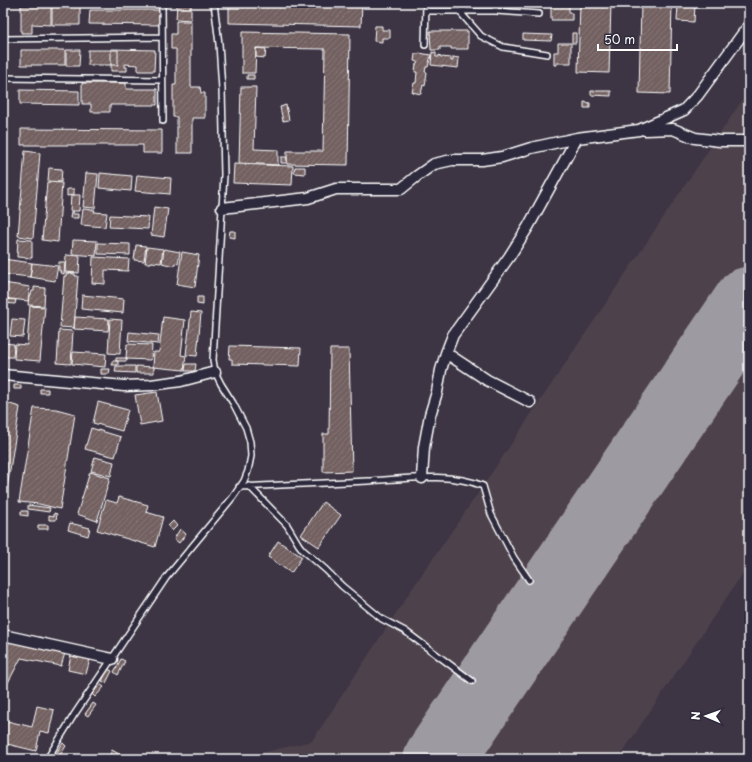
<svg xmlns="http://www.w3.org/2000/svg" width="752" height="762" font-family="'Playpen Sans',sans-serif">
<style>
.built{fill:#4d424c}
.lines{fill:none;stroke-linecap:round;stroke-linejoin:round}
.runway{stroke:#9e9aa2;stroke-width:71}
.building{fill:url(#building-hatch);stroke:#fff}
.lane-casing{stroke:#fff;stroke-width:8}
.street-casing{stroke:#fff;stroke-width:13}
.lane{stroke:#2f2a3d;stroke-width:5}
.street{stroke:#2f2a3d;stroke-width:10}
</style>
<defs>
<pattern id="building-hatch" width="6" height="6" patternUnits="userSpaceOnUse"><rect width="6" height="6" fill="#736060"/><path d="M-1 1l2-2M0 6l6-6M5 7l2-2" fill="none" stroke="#887878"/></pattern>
</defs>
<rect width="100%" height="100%" fill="#3d3544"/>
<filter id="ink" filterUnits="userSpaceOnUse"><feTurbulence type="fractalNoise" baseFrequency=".025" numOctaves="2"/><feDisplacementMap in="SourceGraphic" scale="8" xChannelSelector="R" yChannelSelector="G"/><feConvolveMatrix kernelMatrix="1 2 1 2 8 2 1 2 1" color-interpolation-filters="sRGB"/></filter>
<g filter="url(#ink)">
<path class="built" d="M749 90V564L618 759H244L261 753 312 741 414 586 483 486Z"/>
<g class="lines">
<path class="runway" d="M439 759 749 302"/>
</g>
<path class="building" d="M170 3H191V20L176 19 177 4H170Z
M229 3H362L361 26 229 23Z
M551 3H569V13H572V20H551Z
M580 3H611L609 73 578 72Z
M641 3H672L670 94 639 93Z
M678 4 695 5 694 22 677 21Z
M21 5 51 6V25L32 24V33H21Z
M52 6H80V25H52Z
M90 10H160V25L89 24Z
M176 21H191V87H200L201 93H205V118H192V153H177V117H173V85H176V49H171V34H176Z
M375 26H382V30H390V38H382V42L374 41Z
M430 31H468V49H451V47H440V50H431Z
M242 32 350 34 348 165 287 164V151H323L325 49 256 48 255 73H242Z
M572 33H576V43H572Z
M523 34 552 35 551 41 523 40Z
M558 43H571V63H557V65H554V52H558Z
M256 48 266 49 265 58 256 57Z
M111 49 155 50 154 71H138V65L125 64V67H127V71H111Z
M21 50H65V65H21Z
M66 50H80L79 66H66Z
M88 50H118V65H88Z
M432 52 436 53V57H439V55L441 56V57L451 58V61H453V57L459 58 458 68 431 65Z
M419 53 431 55 428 67H426L425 72H427L425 86 423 85 421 94 412 92 414 83H416L417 72H415L416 64H417L418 62 414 61 415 54H419Z
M247 75H254V79H247Z
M82 83H126V89H157V105H110V112H91V104H82Z
M241 87H256L254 149 278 150V165L239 163Z
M20 90 79 91V105L20 104Z
M591 91H611V96L591 95Z
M584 102 590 103V108H584Z
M286 105 289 120 283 121 280 107Z
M21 129 162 130V153H143V145H21Z
M25 151 40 153 33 238 18 236Z
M281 157H287V163H281Z
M234 164 293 166 292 185 233 183Z
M295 167H305V174L294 173Z
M49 168 62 169 61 182 48 181Z
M86 173 98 174 95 208 83 207Z
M100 173 132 176 131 191 99 188Z
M137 175 171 178 170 194 135 191Z
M47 182 62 183 58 242 42 240Z
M67 189H74V195L67 196Z
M71 195H80L79 211H70Z
M154 207 168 209 164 237 151 235Z
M83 209 95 210 94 212 107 213 105 227 81 225Z
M71 212H73V214H78V218H70Z
M110 215 149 217 148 229 109 227Z
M230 231H235V238L229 237Z
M18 239 32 240V258L17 257Z
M73 240 97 241 96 256 72 254Z
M98 243 130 244V255L98 254Z
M136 245 146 246 144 261 134 260Z
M147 247 163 249 161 263 151 262V263H145Z
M164 249 180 252 178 264 175 263 174 266 162 263Z
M182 252 199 255 195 287 177 284Z
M66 255 80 256 79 273 65 272Z
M93 257 129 259 128 271 105 270V284L92 283Z
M3 259 32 263 30 277 3 274Z
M59 262H65L64 274 60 273 61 271H59Z
M32 263 58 266 55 281 30 277Z
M66 273 75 274V276H78L74 328 60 327 64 276H66Z
M3 283 30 287 28 301 3 298Z
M34 287 45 288 44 306 28 305 29 295H31L32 291H34Z
M82 295 124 299 123 313 81 309Z
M197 297H203V305L197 304Z
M4 299 16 300 15 304 3 303Z
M30 306 45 307 40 361 14 359 15 344 27 345Z
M191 312 201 313 197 356 186 355Z
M75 317 109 319 108 331 74 329Z
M163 317 185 320 181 355 186 356 184 370 153 367 154 352H159Z
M12 319 25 320 23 337 10 336Z
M110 319 122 320 120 354 108 353Z
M59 330 73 331 71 364 57 363Z
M129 332 159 335 158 344 128 341Z
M3 343 14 344 13 357H3Z
M127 344 152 345 151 360 126 359Z
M230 346 301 348 300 366 232 364V359H229Z
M330 349H349L352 471 323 472V434H329Z
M73 352 106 354 105 367 72 364Z
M116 358H126V359H127V361H116Z
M112 361H118V365H112Z
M186 364H196L195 371H185Z
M116 366H135V373L115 372Z
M136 366 154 367V373H136Z
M101 369H110L109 374H101Z
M14 385H21V389H14Z
M40 389H48V393H40Z
M157 392 162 421 140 425 135 395Z
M3 402 20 407 5 501H3Z
M98 402 128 410 122 431 93 423Z
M34 408 56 409 75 414 60 509 39 504 19 502Z
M91 428 121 437 115 457 85 449Z
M95 457 114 462 111 476 91 471Z
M90 472 110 478 97 521 77 514Z
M119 497 148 505 146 512 163 517 155 547 97 530 106 500 117 503Z
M323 502 341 515 319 547 301 535Z
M28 505 50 508 49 512 28 509Z
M21 511H28V516L21 515Z
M54 513 57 514 56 520H49V515L54 516Z
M173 521 177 526 172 531 168 526Z
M70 523 90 528 88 536 68 530Z
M38 525H48V529H38Z
M180 529 186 534 179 543 174 539Z
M278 541 302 557 291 573 268 557Z
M3 636 65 653 61 666 21 658 3 692Z
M71 655 90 659 86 674 68 670Z
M121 659 125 661 118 675 114 672Z
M108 669 112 671 106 683 102 681Z
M100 684 104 687 95 697 92 694Z
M93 703 96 705 88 716 85 714Z
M37 706 54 710 49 733 40 731 36 751 3 743V720L32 727Z
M63 743 66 746 59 757 55 755Z
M112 750 122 756 121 759H117L110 755Z"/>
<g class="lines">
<defs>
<path id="lane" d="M162 3 163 121
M459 3 465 11
M696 4 697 3
M426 11H459L481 36 503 47 547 54
M459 11H495L539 14
M495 11 496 3
M3 30 4 3
M3 39 162 37
M425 45 426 3
M3 78 162 80
M249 486 287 525 299 545 303 550 326 570 342 586 382 619 405 631 472 681
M239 487C282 485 325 483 368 481 404 479 450 472 483 486L491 514 514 558 529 580
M47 759 74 715 166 578 233 497 244 481 248 471 251 456 250 442 246 428 233 403 221 384 215 372 213 360 224 175 222 89 219 44 214 3"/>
<path id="street" d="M645 130 673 129 695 138 720 141H749
M222 208 308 198 336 189H401L417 176 434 164 452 160H482L502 157 531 148 577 138 639 130 684 110 698 95 749 25
M446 353 487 380 530 402
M3 375 124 386 151 385 181 381 215 372
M422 478 424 447 430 415 437 392 441 370 446 353 453 335 509 257 528 227 577 138
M3 635 112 659"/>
</defs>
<use href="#lane" class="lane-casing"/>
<use href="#street" class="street-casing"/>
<use href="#lane" class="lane"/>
<use href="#street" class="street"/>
</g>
</g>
<rect width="752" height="762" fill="none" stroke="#2f2a3d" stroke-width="16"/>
<rect x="8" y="8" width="736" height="746" fill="none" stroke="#fff" stroke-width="1.5" filter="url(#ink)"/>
<g transform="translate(706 716) rotate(272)" stroke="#2f2a3d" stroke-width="3" paint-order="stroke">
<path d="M0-3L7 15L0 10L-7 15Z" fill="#ffffff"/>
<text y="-6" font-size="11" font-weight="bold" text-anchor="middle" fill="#ffffff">N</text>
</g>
<path d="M598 44v6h79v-6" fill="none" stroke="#ffffff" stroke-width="2"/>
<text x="604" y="44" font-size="12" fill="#ffffff" stroke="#2f2a3d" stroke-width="3" paint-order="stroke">50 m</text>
</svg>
